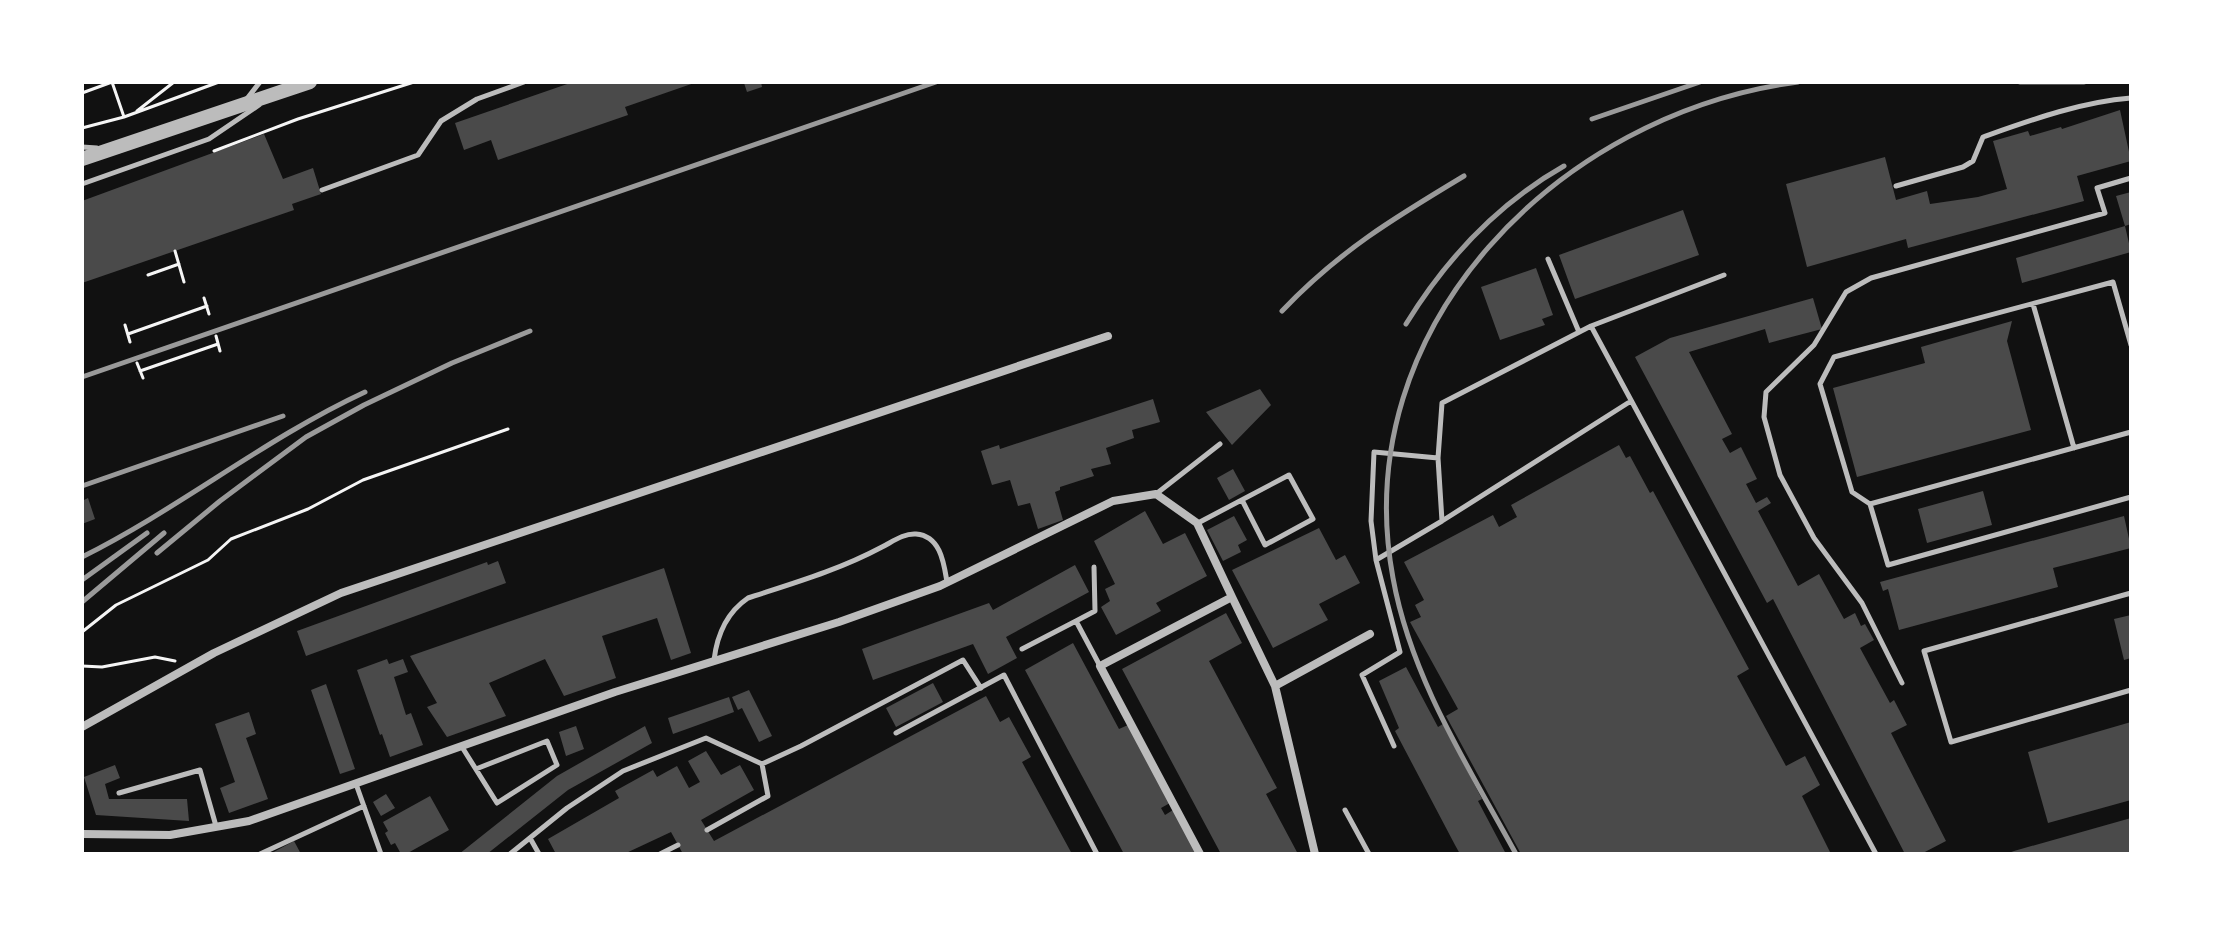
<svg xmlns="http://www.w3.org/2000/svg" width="2213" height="936" font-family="'Zilla Slab',serif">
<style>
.building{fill:#4a4a4a}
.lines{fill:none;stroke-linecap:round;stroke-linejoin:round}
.path{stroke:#f5f5f5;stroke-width:3}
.service{stroke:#bcbcbc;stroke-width:5}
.minor{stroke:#bcbcbc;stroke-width:8}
.tertiary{stroke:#bcbcbc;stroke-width:14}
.rail{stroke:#9a9a9a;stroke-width:5}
</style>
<rect width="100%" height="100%" fill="#111"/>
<path class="building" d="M573 82H697L625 107 628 115 498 160 491 140 464 150 455 123Z
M761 82 762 87 747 92 744 83Z
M2120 110 2131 161 2077 176 2084 201 1908 248 1906 239 1807 267 1786 184 1885 157 1896 200 1927 191 1930 204 1978 197 2007 189 1993 141 2028 131 2030 136 2061 127 2062 129Z
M264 134 283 179 313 168 321 194 292 204 294 210 82 283V201Z
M2131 192V224L2125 226 2131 252 2022 283 2016 258 2125 226 2116 196Z
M1683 210 1699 255 1575 299 1559 255Z
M1536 268 1553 315 1542 319 1545 325 1500 340 1481 287Z
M1813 298 1822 329 1769 343 1765 329 1689 352 1732 434 1722 439 1730 453 1741 447 1757 479 1746 484 1756 503 1767 497 1771 503 1758 511 1798 586 1819 574 1844 619 1855 613 1861 626 1865 624 1874 640 1860 648 1890 703 1894 700 1907 725 1891 733 1946 841 1921 854H1905L1773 599 1767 603 1635 357 1670 338Z
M2012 321 2007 341 2031 430 1857 477 1833 388 1925 363 1921 347Z
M1260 389 1271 405 1232 445 1206 412Z
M1153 399 1160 422 1132 430 1134 438 1106 448 1111 464 1091 469 1094 476 1060 487V490L1055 492 1063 520 1038 529 1030 503 1018 506 1010 480 992 485 981 451 999 445 1000 449Z
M1619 445 1626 458 1630 456 1650 493 1653 491 1749 669 1737 676 1786 766 1805 756 1820 785 1802 796 1830 852 1827 854H1521L1446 716 1458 709 1410 622 1421 617 1415 605 1424 600 1404 562 1493 515 1499 527 1517 517 1511 505Z
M1233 469 1245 491 1229 500 1217 478Z
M1983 491 1992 525 1927 543 1918 509Z
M88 498 95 519 82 524V501Z
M1145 511 1163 544 1185 533 1207 576 1156 603 1161 611 1116 635 1101 607 1110 601 1105 589 1115 584 1094 541Z
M1234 516 1247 540 1238 545 1241 552 1223 561 1207 530Z
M2124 516 2131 548 2053 568 2058 587 1899 630 1888 589 1883 591 1880 582Z
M1319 528 1336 560 1345 555 1360 583 1319 604 1328 620 1273 648 1232 570Z
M498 561 506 583 306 656 297 631 487 562 488 565Z
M1075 565 1089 592 1006 637 1017 658 988 674 973 644 873 680 862 649 989 603 993 610Z
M664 568 691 653 671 660 657 618 602 636 616 678 564 696 545 659 489 683 506 716 447 737 427 707 437 703 410 656Z
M1226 613 1242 643 1209 661 1277 788 1266 794 1298 854H1221L1122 669Z
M2131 615V658L2124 660 2114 619Z
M1073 643 1119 729 1128 725 1170 803 1161 808 1165 815 1173 810 1197 854H1124L1025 670Z
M387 659 389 664 403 659 408 672 394 677 406 715 411 713 423 745 390 757 382 734 380 735 357 670Z
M1406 667 1438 727 1443 724 1482 799 1478 801 1506 854H1460L1455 845 1395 731 1399 728 1379 681Z
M933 683 943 702 896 727 886 708Z
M326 684 355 769 340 774 311 690Z
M749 690 772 736 759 742 742 708 738 710 732 697Z
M986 696 1000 722 1009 717 1031 757 1022 762 1072 854H683L671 832 624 854H556L548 839 619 798 615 791 653 770 657 777 677 766 689 788 700 782 688 761 706 751 721 775 740 765 754 790 701 820 714 841Z
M729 697 734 712 673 734 668 718Z
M249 712 256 734 246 738 268 799 229 813 220 788 235 782 215 724Z
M2131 722V800L2048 823 2028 752Z
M576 726 584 749 566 756 559 732Z
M645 726 652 743 568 790 487 854H459L557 776Z
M115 765 120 778 105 784 109 799H187L189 821 96 815 84 777Z
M386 794 395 808 381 816 373 802Z
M430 796 449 830 406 854H401L395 843 391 845 385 833 388 831 383 822Z
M2131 818V854H2006L2014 851Z
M294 841 301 854H270Z"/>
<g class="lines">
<path class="path" d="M82 93 112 82 124 117
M137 111 174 82
M82 128 124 117 219 82
M214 151 298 119 414 82
M175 251 184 282
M148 275 179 264
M204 298 209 314
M125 325 130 342
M128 334 207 306
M216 336 220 351
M137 363 143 378
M140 371 218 344
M82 632 116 605 208 560 231 539 308 509 363 480 508 429
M82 666 102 667 155 657 175 661"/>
<path class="service" d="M246 100 260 82
M82 147 97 148
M82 184 209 139 259 105
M1896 186 1963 167 1973 161 1983 137C2031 120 2080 102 2131 98
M322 190 418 155 441 121 477 99 524 82
M1548 259 1579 332
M2033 304 2074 448
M1591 326 1724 275
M1631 401 1442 521 1438 458 1442 403 1591 326 1876 854
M2131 432 1870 504 1888 565 2131 497
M1156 494 1220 444
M1870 504 1852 492 1820 384 1834 357 2113 282 2131 345
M1198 523 1289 475 1313 519 1265 545 1242 500
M1376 560 1442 521
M2131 593 1924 651 1951 742 2131 690
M1076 621 1095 611 1094 567
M1022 649 1076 621 1100 666
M714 660C717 635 726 613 748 598 794 583 839 570 882 547 892 542 904 533 916 534 941 536 944 564 947 582
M1902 683 1862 603 1814 538 1780 475 1764 417 1766 392 1814 345 1846 292 1871 278 2105 213 2097 188 2131 178
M896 733 1004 675 1097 854
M1394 746 1362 675 1400 652 1376 560 1371 521 1374 452 1438 458
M462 747 497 803 557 765 547 741 476 769
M356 784 381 854
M119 793 200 770 216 826
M1345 810 1369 854
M707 830 768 796 762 764
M530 838 539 854
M260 854 364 806
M510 854 567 808 623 771 706 738 762 764 801 746 963 660 981 688
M660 854 678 845"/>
<path class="minor" d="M1275 686 1370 634
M82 727 214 653 341 593 1108 336
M82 834 170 835 249 821 615 692 839 622 940 586 1113 501 1156 494 1197 523 1232 597
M1200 854 1100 666 1232 597 1275 686 1315 854"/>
<path class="tertiary" d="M82 159 310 82"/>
<path class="rail" d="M2020 82H2084
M1592 119 1700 82
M1282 311C1339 251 1394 218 1464 176
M1406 324C1446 259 1497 204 1564 166
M82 377 936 82
M82 486 283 416
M157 553 220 501 306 437 364 405 452 363 530 331
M82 557C180 508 266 438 365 392
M82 580 147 533
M82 602 164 533
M1516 854C1468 766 1411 678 1393 578 1346 326 1560 113 1798 82"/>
</g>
<rect width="2213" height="936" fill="none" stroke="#ffffff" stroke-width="168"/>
</svg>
